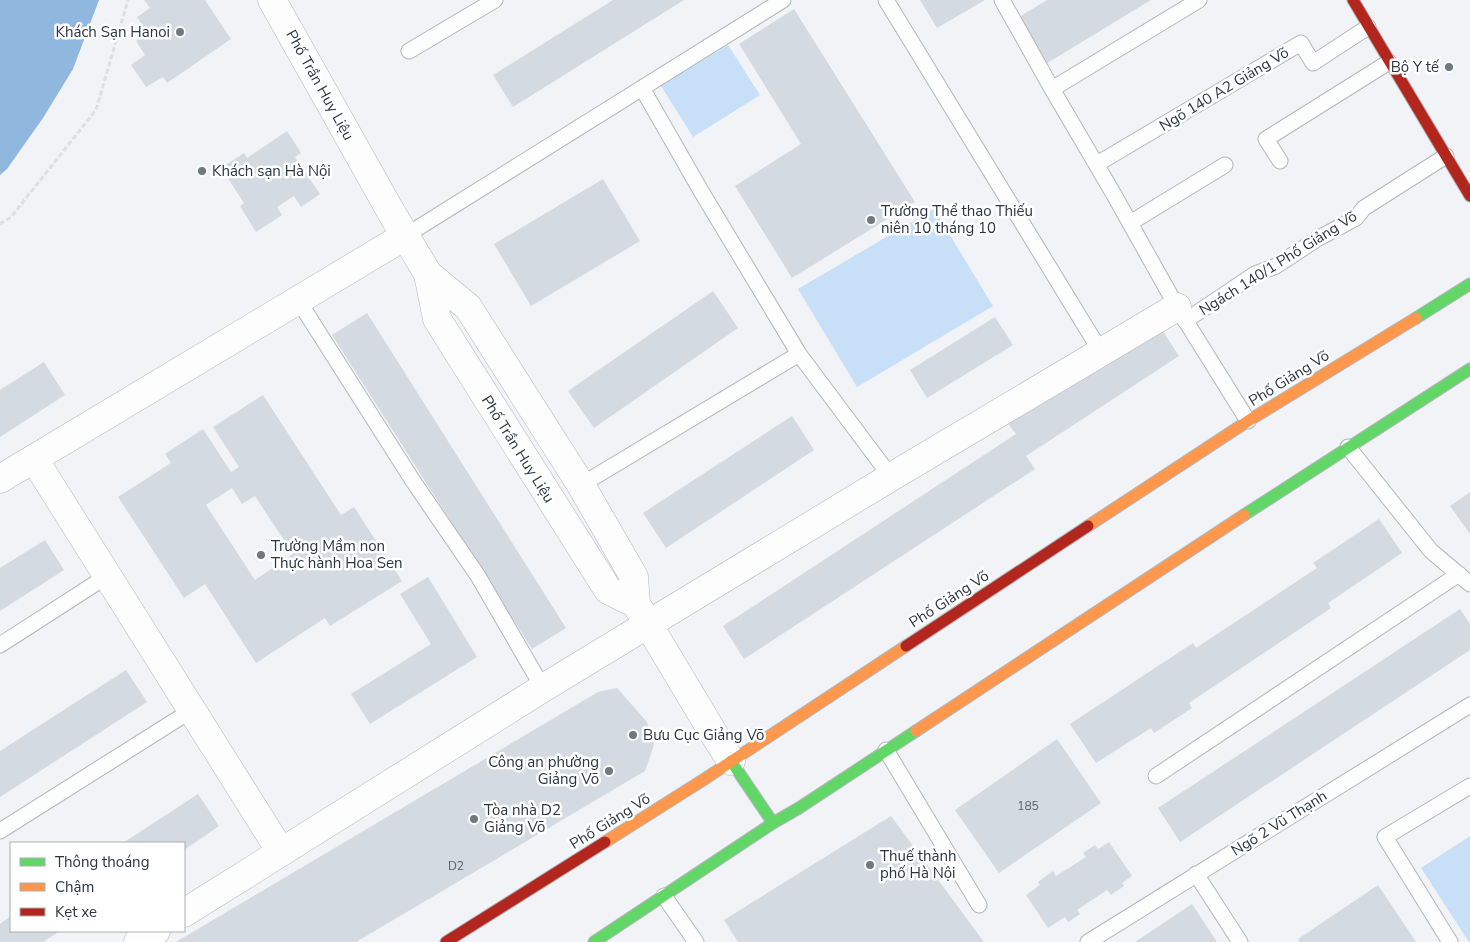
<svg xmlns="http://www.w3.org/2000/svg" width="1470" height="942" font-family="'Nunito Sans',sans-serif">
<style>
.green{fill:#c7dff7}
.water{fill:#90b8de}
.building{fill:#d4dae2;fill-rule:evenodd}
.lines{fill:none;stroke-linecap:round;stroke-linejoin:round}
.lane-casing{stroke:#b1b6bc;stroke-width:17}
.street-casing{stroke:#b1b6bc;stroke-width:29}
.fast-casing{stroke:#b1b6bc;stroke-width:13}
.slow-casing{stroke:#b1b6bc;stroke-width:13}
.jam-casing{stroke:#b1b6bc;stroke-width:13}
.path{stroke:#dddfe0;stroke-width:3;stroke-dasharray:5 2.5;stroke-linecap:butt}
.lane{stroke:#fdfdfe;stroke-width:15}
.street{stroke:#fdfdfe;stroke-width:28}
.fast{stroke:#63d668;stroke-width:11}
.slow{stroke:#ff974d;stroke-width:11}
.jam{stroke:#b3261e;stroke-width:11}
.poi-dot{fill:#707880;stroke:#fff;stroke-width:2}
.labels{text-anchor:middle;stroke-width:5;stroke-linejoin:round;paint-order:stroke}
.number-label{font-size:12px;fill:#57616b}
.poi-label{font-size:15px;fill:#2a3540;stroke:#fff;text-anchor:start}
.street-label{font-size:15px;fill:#2a3540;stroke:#fff}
</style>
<rect width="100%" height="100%" fill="#f1f3f6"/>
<path class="green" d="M728 45 760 95 693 137 661 86Z
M934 209 993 306 857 387 798 289Z
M1470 836V942H1469L1421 868Z"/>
<path class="water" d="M0 0H99L73 69 43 118 7 169 0 175Z"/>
<path class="building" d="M144 0H205L231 39 167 83 163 77 146 87 131 65 145 55 136 41 147 33 137 17 150 8Z
M613 0H684L513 107 493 75Z
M920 0H985L937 28Z
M1047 0H1151L1044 65 1016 19Z
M794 9 915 202 792 278 735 186 801 144 739 44Z
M287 131 301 153 295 157 320 194 301 207 294 196 277 207 282 215 256 232 240 206 244 203 221 168 244 153 247 158Z
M603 179 640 241 531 306 494 244Z
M713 291 738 328 594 428 568 391Z
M367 313 566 628 532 649 332 335Z
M995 317 1013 345 927 398 910 370Z
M1157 322 1179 356 1026 456 1035 469 744 659 723 626 1016 434 1006 421Z
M44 362 65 395 0 437V390Z
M263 395 341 515 354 507 402 581 330 626 325 618 256 663 205 584 184 598 118 497 171 463 165 454 203 429 231 472 239 467 213 427ZM232 488 242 504 255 496 293 554 255 580 206 505Z
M792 416 814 450 666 548 643 513Z
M1470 492V534L1450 506Z
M1379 519 1402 553 1328 603 1331 608 1189 703 1192 708 1154 733 1151 728 1096 763 1070 724 1193 643 1196 648 1317 568 1313 563Z
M45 540 64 570 0 611V568Z
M428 577 477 657 370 724 351 694 431 644 400 594Z
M1460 609 1470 624V650L1180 842 1158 808Z
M126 670 147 702 0 797V751Z
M617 688 647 722 654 745 645 771 356 942H176L598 692Z
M1057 739 1101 803 999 873 955 810Z
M198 794 219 826 184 850V843H123Z
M891 816 984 942H738L724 920Z
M1109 842 1132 876 1122 883 1124 886 1111 895 1107 890 1077 910 1080 914 1068 922 1065 917 1048 928 1026 895 1040 885 1038 882 1053 871 1056 876 1086 857 1083 853 1095 845 1098 849Z
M1378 885 1416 942H1300L1298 939Z
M1192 904 1217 942H1135Z
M11 916V931H60L43 942H0V924Z"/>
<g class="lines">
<defs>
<path id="lane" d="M886 0 1101 352
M1002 0 1052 89 1113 193 1177 307 1248 421
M409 51 495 0
M642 88 701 191 799 354 891 477
M1052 89 1199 0
M1280 161 1266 139 1389 62
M1097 164 1301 43 1313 63 1368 27
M1130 223 1225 165
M405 236 783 0
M298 300 413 481 478 576 543 688
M1185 321 1255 274 1276 266 1317 239 1356 218 1364 208 1446 156
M1348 447 1431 551 1470 584
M581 485 799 354
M0 645 107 576
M886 750 979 905
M1156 776 1459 574
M0 831 192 710
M1196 874 1240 942
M664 896 696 942
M1088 942 1470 705
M1450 942 1385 837 1470 786"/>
<path id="street" d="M272 0 391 212 428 274 468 307 581 485 634 577 636 604 712 731 731 761
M428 274 437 319 608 590 636 604
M34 459 281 852
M0 479 405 236
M184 913 543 688 891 477 1177 307
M138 942 156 931"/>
<path id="fast" d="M1416 318 1470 284
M1244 515 1470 369
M731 761 773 823
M594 942 773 823 799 808 916 731"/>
<path id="slow" d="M1088 526 1248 421 1416 318
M916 731 1244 515
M605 842 703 780 906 646"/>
<path id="jam" d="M1353 0 1470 196
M906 646 1088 526
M446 942 605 842"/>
</defs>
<use href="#lane" class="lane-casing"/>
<use href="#street" class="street-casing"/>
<use href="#fast" class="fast-casing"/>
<use href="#slow" class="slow-casing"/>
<use href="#jam" class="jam-casing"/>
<path class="path" d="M0 224 11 217 96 110 128 0"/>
<use href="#lane" class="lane"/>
<use href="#street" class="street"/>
<use href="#fast" class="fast"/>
<use href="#slow" class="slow"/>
<use href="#jam" class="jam"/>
</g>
<g class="poi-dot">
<circle cx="180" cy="32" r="5"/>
<circle cx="1449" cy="67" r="5"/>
<circle cx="202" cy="171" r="5"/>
<circle cx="871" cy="220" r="5"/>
<circle cx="261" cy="555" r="5"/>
<circle cx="633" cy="735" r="5"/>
<circle cx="609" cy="771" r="5"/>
<circle cx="474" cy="819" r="5"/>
<circle cx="870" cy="865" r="5"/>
</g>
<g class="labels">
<g class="number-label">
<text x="1028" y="810">185</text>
<text x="456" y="870">D2</text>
</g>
<g class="poi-label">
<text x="170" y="37" text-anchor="end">Khách Sạn Hanoi</text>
<text x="1439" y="72" text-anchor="end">Bộ Y tế</text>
<text x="212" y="176">Khách sạn Hà Nội</text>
<text x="881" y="216">Trường Thể thao Thiếu<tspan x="881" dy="17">niên 10 tháng 10</tspan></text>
<text x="271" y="551">Trường Mầm non<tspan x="271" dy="17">Thực hành Hoa Sen</tspan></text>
<text x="643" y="740">Bưu Cục Giảng Võ</text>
<text x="599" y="767" text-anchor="end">Công an phường<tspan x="599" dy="17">Giảng Võ</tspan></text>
<text x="484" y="815">Tòa nhà D2<tspan x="484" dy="17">Giảng Võ</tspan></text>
<text x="880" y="861">Thuế thành<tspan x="880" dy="17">phố Hà Nội</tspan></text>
</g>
<g class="street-label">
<text transform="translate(320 85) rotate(61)" y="5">Phố Trần Huy Liệu</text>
<text transform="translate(1224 89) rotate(-31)" y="5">Ngõ 140 A2 Giảng Võ</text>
<text transform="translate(1278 263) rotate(-32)" y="5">Ngách 140/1 Phố Giảng Võ</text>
<text transform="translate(1289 378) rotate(-32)" y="5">Phố Giảng Võ</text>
<text transform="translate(518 449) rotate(58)" y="5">Phố Trần Huy Liệu</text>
<text transform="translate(949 599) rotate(-33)" y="5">Phố Giảng Võ</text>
<text transform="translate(610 821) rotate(-32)" y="5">Phố Giảng Võ</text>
<text transform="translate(1279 823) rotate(-32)" y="5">Ngõ 2 Vũ Thạnh</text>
</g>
</g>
<rect x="10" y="842" width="175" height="90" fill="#ffffff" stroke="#aaaeb3"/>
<rect x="20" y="858" width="25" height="8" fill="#63d668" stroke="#aaaeb3"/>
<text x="55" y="867" font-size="15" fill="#2a3540">Thông thoáng</text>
<rect x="20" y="883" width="25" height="8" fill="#ff974d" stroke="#aaaeb3"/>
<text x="55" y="892" font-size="15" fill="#2a3540">Chậm</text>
<rect x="20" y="908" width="25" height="8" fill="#b3261e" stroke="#aaaeb3"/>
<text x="55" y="917" font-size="15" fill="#2a3540">Kẹt xe</text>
</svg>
